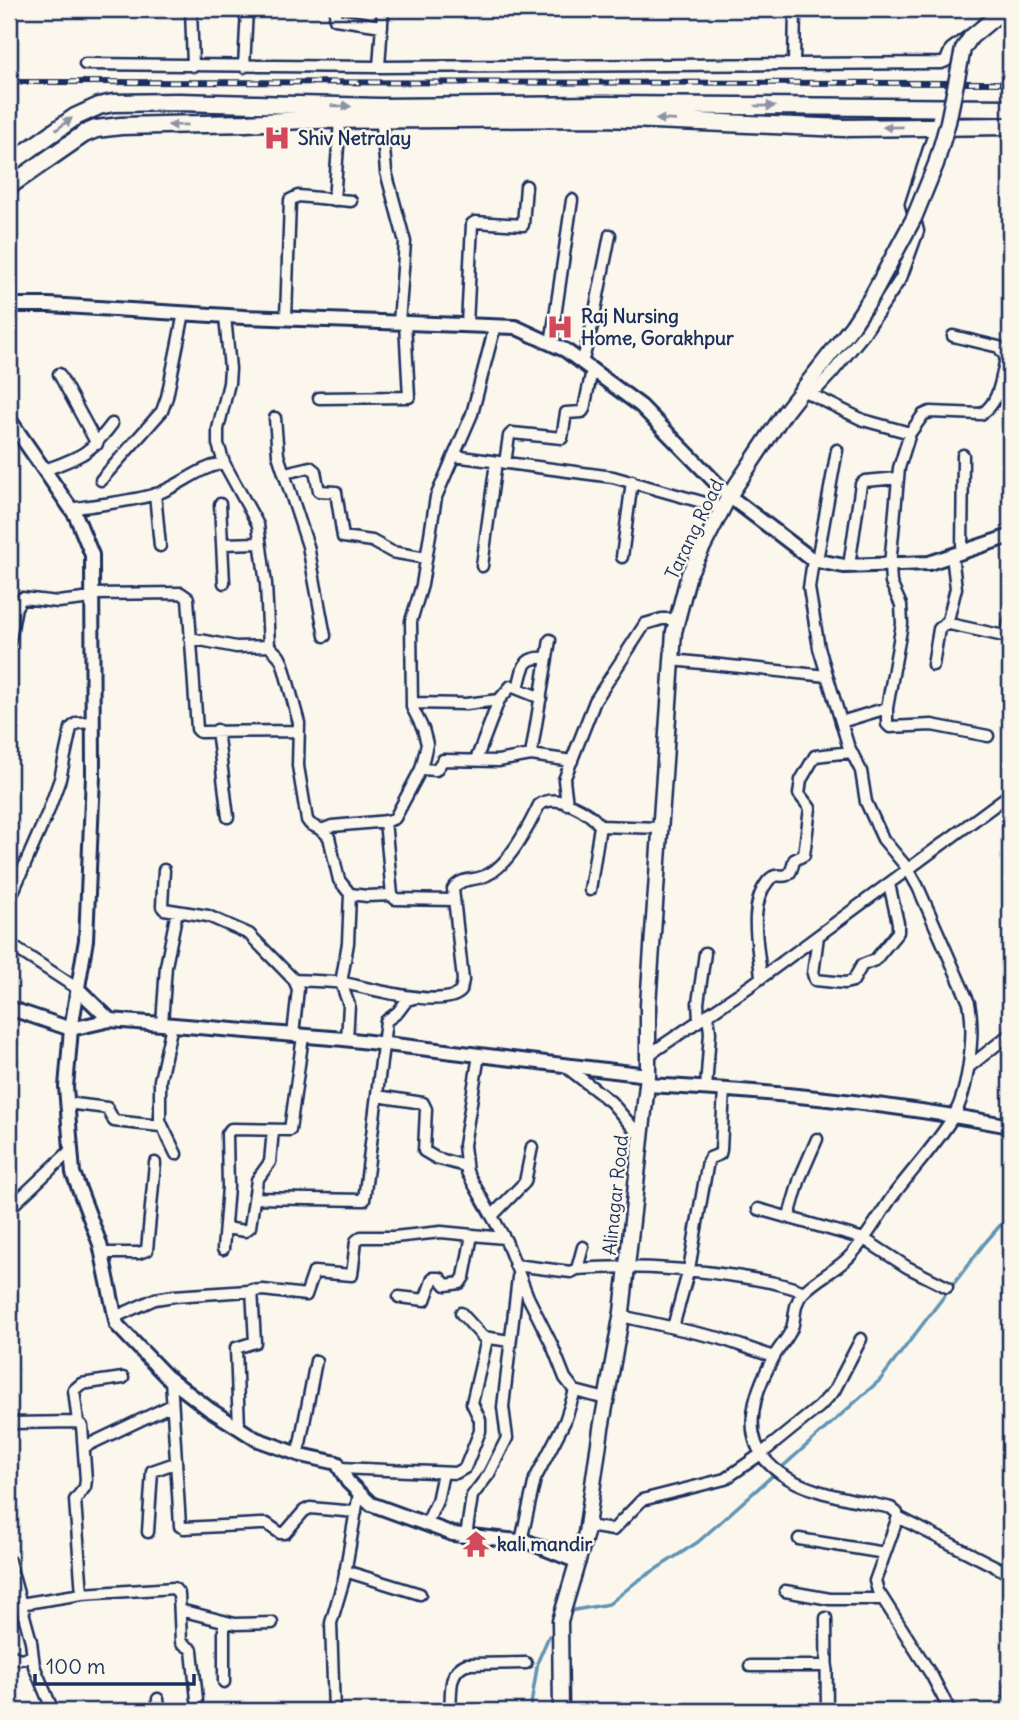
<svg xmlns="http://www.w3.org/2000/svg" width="1019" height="1720" font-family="Delius,sans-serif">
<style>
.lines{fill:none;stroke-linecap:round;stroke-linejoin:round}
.stream{stroke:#6094b5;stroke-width:3.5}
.minor-casing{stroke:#1b2f5e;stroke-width:15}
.tertiary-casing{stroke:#1b2f5e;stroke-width:18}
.secondary-casing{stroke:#1b2f5e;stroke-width:19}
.primary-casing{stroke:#1b2f5e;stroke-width:21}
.minor{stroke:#fbf7ec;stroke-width:10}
.tertiary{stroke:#fbf7ec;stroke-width:12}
.secondary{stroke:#fbf7ec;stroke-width:14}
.primary{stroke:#fbf7ec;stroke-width:16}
.rail-casing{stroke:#1b2f5e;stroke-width:6}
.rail{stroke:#fbf7ec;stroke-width:3.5;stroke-dasharray:10;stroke-linecap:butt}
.secondary-bridge-casing{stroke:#1b2f5e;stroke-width:19;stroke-linecap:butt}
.secondary-bridge{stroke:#fbf7ec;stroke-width:14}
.oneway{fill:#8b93a5}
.labels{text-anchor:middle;stroke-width:5;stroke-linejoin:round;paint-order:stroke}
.poi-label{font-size:19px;font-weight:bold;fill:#1b2f5e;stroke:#fbf7ec;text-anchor:start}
.street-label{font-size:19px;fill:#1b2f5e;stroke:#fbf7ec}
</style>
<rect width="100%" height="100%" fill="#fbf7ec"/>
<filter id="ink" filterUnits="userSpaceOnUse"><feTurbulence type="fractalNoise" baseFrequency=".0143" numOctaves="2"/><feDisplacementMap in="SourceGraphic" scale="14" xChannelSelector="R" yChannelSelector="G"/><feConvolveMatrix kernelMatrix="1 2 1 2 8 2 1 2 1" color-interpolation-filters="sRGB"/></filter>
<g filter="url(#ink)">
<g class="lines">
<path class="stream" d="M569 1611 609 1604 636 1582 698 1542 880 1380 984 1244 1010 1214
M530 1711 538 1661 549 1636"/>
<defs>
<path id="minor" d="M191 9 193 66
M336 9 335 19 382 26
M85 64 379 67 941 63 946 61 951 49 970 35
M794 64 795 9
M244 67 247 9
M379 67 383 9
M381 114 386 172 405 242 399 323
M334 200 340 120
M225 316 230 369 229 383 218 429V444L224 463 258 525 266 584 269 646 279 656 283 664 299 723 298 766 307 820 310 824 322 830 329 837 339 880 350 894 348 943 341 983 349 1005 347 1040
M286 318 290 200 298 196 351 201
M467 325 472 224 475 222 523 225 526 186
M953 336 999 347 1006 358C1001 378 1000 403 981 414L930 412 923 415 910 433 899 468 890 565 891 583 901 605 902 624 887 708V724L890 727 932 725 988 736
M551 344 572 200
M582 363 592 326 610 235
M59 374 97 444
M802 390 819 387 832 373 863 335 901 278 918 231 911 204 936 127 940 108
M802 390 863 420 910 433
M319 398 409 397 405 323
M275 418 278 455 308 546 325 636
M454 456 613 477 723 508
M505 463 509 436 512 433 562 438 566 413 582 412 584 409 592 370
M45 470C79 457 89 455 112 424
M285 473 310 467 315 471 319 491 336 492 343 537 372 541 392 552 426 558
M101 480 162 411 167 397 184 313
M155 494 160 546
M220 504 224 583
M71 509C99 504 132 502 159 493 183 484 198 468 224 463
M223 544 260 543
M962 552 963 455
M622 557 632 481
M813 560 809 588 819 648 848 745 861 771 866 802 883 839 908 869 918 887 969 1003C975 1032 969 1091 953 1117 936 1145 912 1170 892 1197 878 1217 866 1240 849 1257 835 1271 816 1279 803 1293 793 1304 796 1316 792 1328 789 1337 780 1346 775 1355 753 1393 736 1443 780 1473 811 1495 855 1499 891 1508L897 1513 898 1517 875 1581 878 1591 932 1676 950 1711
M817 560 837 450
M482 566 496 462
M849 566 861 484 865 481 898 478
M92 594 181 593 188 598 197 729 200 732 298 731
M945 623 1004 636 1006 635 1010 620
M190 638 236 647 269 646
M9 644 16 607 22 598 58 602 92 598
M672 660 827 676
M933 665 939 629 948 620 956 588 952 555
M518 688C524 667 522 656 547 658
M412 703 466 704 499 700 511 686 541 698
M841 722 887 708
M217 730 228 817
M531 755 550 640
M476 760 499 700
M421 769 436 770 443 760 498 761 531 755 572 761
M567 804 564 780 595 701 645 624 662 619H678
M385 821 392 895 395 899 454 900
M322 830 332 826 388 821 395 818 421 769 427 744 423 729 412 707 411 621 422 585 436 497 472 414 495 326
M164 870 162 906 164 909 208 916 249 934 294 980 298 989 293 1035
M590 890 600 826
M350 894 367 896 392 895
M9 901 48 812 60 779 71 728 77 723 93 722
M818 936 813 974 815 980 845 983 853 981 862 965 875 960 898 932V923L889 884
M9 944 78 989
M761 978C759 948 747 907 768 881 780 867 789 888 794 860L804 855 810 808 799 794 801 780 815 756 851 752
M294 980C311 981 328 981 344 983 368 988 445 1010 461 991L463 980 453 889C462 876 474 882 487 875 509 865 529 826 539 805 556 792 590 811 600 826L660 828
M699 1020 698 1003 705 953
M162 1024 166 966 177 911
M172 1025 160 1080V1121L176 1154
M650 1054 750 986 1010 794
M479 1055 464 1145 467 1172 506 1241 528 1297 552 1345 565 1378 575 1391 606 1399
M565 1066 611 1102 641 1137
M970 1066 1010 1034
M706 1088 710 1033 708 1014
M377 1096 423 1103 426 1109 424 1151 436 1158 465 1166
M67 1103 107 1108 114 1121 160 1126
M255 1198 364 1200 386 1021 398 1012 407 1000 414 998
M9 1206 15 1203 71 1150
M758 1209 864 1239 907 1267 947 1287
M492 1216 525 1182 532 1147
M789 1216 800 1178 817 1139
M225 1228 245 1231 250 1227 257 1180 270 1162 273 1130
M223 1249 228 1187 227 1134 231 1129 290 1130 303 1036
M102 1253H139L147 1250 155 1163
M515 1265 571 1272 577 1269 583 1247
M577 1269C632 1265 681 1268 735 1276 759 1280 782 1283 804 1292
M399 1297 425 1300 433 1278H440L446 1285 460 1283 464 1277 472 1235
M461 1313 483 1337 510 1341
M621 1316 719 1338 774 1357
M115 1317 155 1299 174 1296 263 1290 306 1295 314 1272 352 1275 356 1241 361 1237H394L441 1232 504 1238
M673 1327 689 1269 708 1161 710 1158 720 1154 721 1150 724 1089
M171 1379 180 1526 184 1528 260 1524H267L280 1533H285L304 1511 310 1508 356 1512
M78 1422 74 1390 81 1384 123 1378
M9 1423 78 1422 82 1426 86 1480 85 1487 75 1500 82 1594
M239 1428 236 1348 255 1342 252 1290
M84 1447 172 1405
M298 1454 316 1361
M340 1468 456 1473 465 1468 480 1431V1420L472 1403 487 1339
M898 1517 1010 1574
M426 1525 437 1501 443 1473
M588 1526 613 1530 642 1500 725 1479 761 1454 819 1407 834 1391 861 1339
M148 1532 152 1471 175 1463
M466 1536 472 1496 489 1474 507 1438 503 1407 518 1277
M799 1539 885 1553
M521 1541 535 1479 565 1421 575 1391
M9 1561 31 1641 34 1666 53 1711
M345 1571 420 1594
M785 1591 830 1599H883
M20 1604 82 1594 174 1588 179 1594 181 1642 192 1650 197 1700
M180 1610 235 1624 272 1623
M826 1618 827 1711
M9 1654 19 1659 33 1657
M750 1666H827
M224 1682V1622
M1010 1688V1697
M158 1699 160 1711
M334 1711 331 1623 344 1579 359 1493
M450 1711C452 1693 447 1672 466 1664L526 1663"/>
<path id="tertiary" d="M9 305H49L244 317 515 327 565 350 641 406 729 496 813 560 844 566 929 563 1010 536
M9 419 76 516 92 555 93 776 86 940 71 1029 66 1087 73 1173 100 1244 117 1325 166 1376 209 1409 239 1428 256 1439 301 1455 337 1463 348 1482 371 1504 453 1534 528 1542 578 1562
M78 989 110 1020
M9 1008 71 1029 110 1020 162 1024 344 1039 648 1075
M647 1085C769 1091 890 1103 1010 1126"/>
<path id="secondary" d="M561 1711 560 1621 586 1533 601 1429 622 1312 648 1075V1005L674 632 689 574 729 496 785 412 853 325"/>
<path id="primary" d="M9 164 75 117 99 106 113 103 178 102 380 107 605 105 1010 108
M9 186 84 134 96 129 121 126 246 123 303 120 605 118 844 128 1010 126"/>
</defs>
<use href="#minor" class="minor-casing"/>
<use href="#tertiary" class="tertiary-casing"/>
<use href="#secondary" class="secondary-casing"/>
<use href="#primary" class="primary-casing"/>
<use href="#minor" class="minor"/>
<use href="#tertiary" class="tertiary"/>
<use href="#secondary" class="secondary"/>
<use href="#primary" class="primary"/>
<defs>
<path id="rail" d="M9 82 1010 83"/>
</defs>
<use href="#rail" class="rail-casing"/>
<use href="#rail" class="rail"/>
<defs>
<path id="secondary-bridge" d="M853 325 872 296 914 218 936 164 948 122 963 49 971 37 1005 9"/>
</defs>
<use href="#secondary-bridge" class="secondary-bridge-casing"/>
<use href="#secondary-bridge" class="secondary-bridge"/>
</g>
<defs><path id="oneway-solid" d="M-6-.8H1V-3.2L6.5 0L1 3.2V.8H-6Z" transform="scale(1.75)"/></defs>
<g class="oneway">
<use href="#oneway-solid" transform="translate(341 106) rotate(2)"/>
<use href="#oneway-solid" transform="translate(765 106) rotate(1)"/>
<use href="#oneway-solid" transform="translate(666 120) rotate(-178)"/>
<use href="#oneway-solid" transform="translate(64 124) rotate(-37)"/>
<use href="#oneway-solid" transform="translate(178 125) rotate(179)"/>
<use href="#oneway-solid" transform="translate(893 127) rotate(179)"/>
</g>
</g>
<defs>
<symbol id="hospital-bare" viewBox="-9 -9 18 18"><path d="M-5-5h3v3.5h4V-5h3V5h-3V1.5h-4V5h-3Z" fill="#d1495b" stroke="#fbf7ec" stroke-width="2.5" paint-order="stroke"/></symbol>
<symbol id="temple-bare" viewBox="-9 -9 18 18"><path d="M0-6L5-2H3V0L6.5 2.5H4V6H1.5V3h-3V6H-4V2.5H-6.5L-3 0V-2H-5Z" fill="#d1495b" stroke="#fbf7ec" stroke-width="2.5" paint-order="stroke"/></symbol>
</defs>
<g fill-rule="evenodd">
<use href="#hospital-bare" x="258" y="119" width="38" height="38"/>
<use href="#hospital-bare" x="541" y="308" width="38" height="38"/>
<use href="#temple-bare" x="457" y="1525" width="38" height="38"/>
</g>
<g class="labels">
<g class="poi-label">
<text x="298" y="145">Shiv Netralay</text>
<text x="581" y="323">Raj Nursing<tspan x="581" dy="22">Home, Gorakhpur</tspan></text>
<text x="497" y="1551">kali mandir</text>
</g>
<g class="street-label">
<text transform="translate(694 529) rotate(-64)" y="7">Tarang Road</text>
<text transform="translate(615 1195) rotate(-84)" y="7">Alinagar Road</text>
</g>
</g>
<rect width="1019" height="1720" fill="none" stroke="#fbf7ec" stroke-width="35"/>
<rect x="18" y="18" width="984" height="1685" fill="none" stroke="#1b2f5e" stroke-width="2.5" filter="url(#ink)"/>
<path d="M35 1674v10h159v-10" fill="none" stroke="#1b2f5e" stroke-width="3.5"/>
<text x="46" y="1674" font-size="21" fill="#1b2f5e" stroke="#fbf7ec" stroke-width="5" paint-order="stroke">100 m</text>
</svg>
